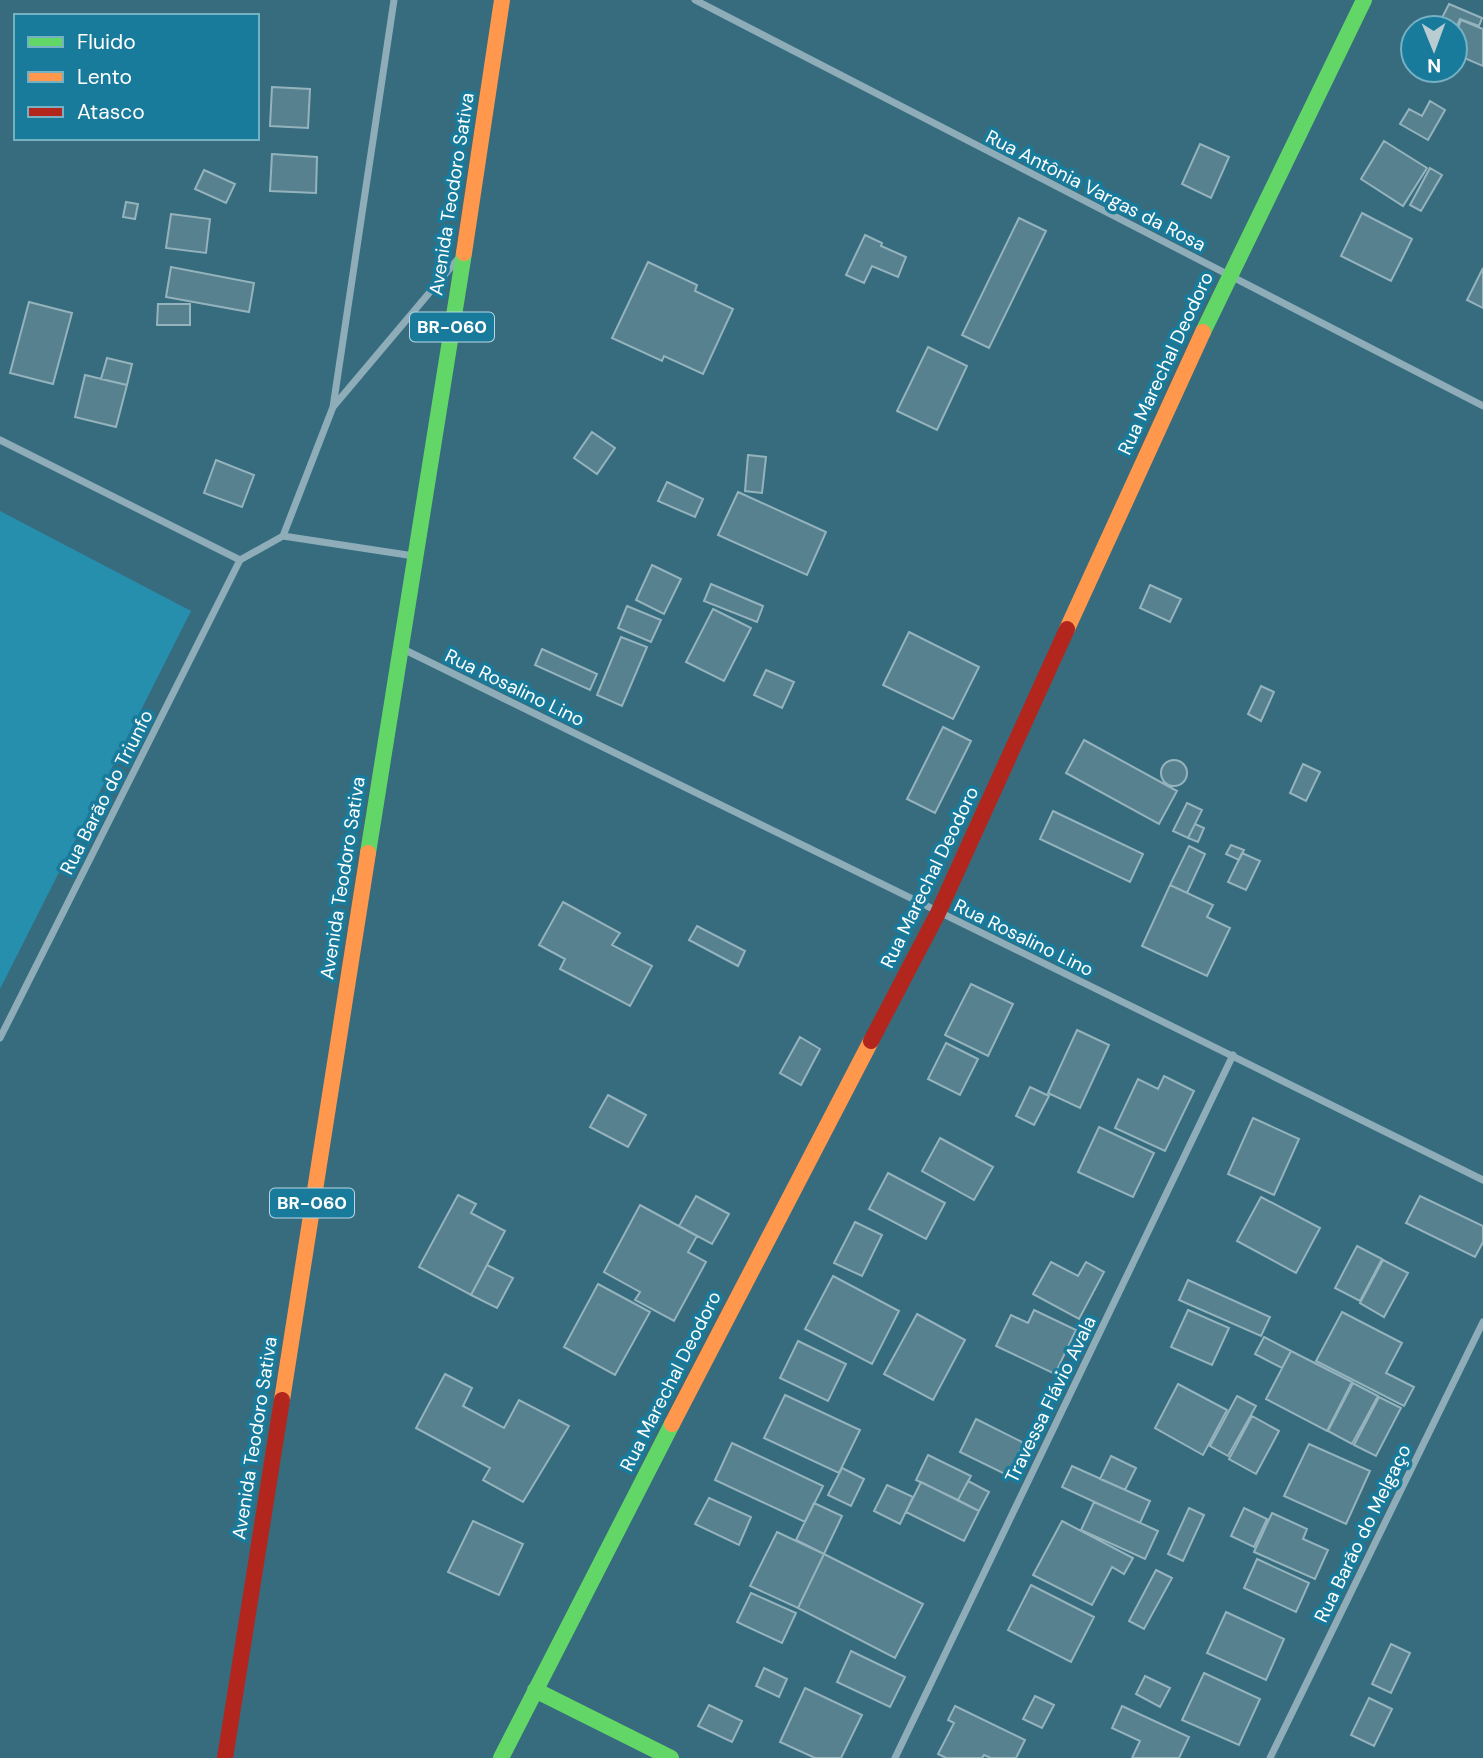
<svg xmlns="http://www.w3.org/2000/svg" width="1483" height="1758" font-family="'DM Sans',sans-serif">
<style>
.green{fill:#278fae}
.building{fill:#57818f;stroke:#95b3bd;stroke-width:2}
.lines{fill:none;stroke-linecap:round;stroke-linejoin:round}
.street{stroke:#8eadb8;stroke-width:7}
.fast{stroke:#63d668;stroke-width:16}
.slow{stroke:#ff974d;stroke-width:16}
.jam{stroke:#b3261e;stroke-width:16}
.labels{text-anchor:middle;stroke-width:7;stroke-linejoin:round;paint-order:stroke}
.shield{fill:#197b9b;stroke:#bad7e1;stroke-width:2}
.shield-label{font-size:18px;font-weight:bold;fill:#fff}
.street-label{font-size:19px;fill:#fff;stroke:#197b9b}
</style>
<rect width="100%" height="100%" fill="#366c7e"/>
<path class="green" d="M0 511 191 611 0 989Z"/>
<path class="building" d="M1449 4 1482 18 1479 26 1460 19 1455 30V28H1437Z
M1461 20 1483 29V66L1455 54V36Z
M272 87 310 89 308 128 270 126Z
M1430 101 1445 110 1428 140 1400 124 1409 109 1422 116Z
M1384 141 1427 168 1403 206 1361 179Z
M1200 144 1229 157 1211 198 1182 184Z
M272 154 317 157 316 193 270 191Z
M1430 168 1442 175 1421 211 1410 205Z
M204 170 235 184 226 203 195 189Z
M126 202 138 204 135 219 123 217Z
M1362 213 1412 239 1391 281 1341 256Z
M171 214 210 219 206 253 166 248Z
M1019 218 1046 231 989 348 962 335Z
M865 235 882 243 881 246 906 257 898 277 872 266 864 283 846 275Z
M648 262 697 285 695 291 733 309 703 374 664 356 662 361 612 338Z
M171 267 254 283 249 312 166 297Z
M1483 268V308L1467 300Z
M29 302 72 313 53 384 10 373Z
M158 304H190V325H157Z
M928 347 967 366 937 430 897 411Z
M107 358 132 364 127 385 101 379Z
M85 375 127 385 116 427 75 417Z
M592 432 615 448 597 474 574 458Z
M748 455 766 457 762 493 745 491Z
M216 460 254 475 242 507 204 493Z
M667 482 703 499 695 517 658 501Z
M738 492 826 532 807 575 718 535Z
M652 565 681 579 664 614 636 600Z
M711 584 763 606 757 622 704 601Z
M1150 585 1181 599 1170 622 1140 608Z
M627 606 661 620 651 642 618 628Z
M713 609 751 628 724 681 686 662Z
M909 632 979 667 953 719 883 685Z
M621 637 647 647 622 706 597 695Z
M542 649 597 674 590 690 535 665Z
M766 670 794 682 782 708 754 695Z
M1261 686 1274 692 1261 721 1248 714Z
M943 727 971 741 935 813 907 799Z
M1084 740 1177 791 1159 824 1066 773Z
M1161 773a13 13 0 1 1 26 0a13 13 0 1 1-26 0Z
M1303 764 1320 772 1306 801 1290 793Z
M1187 803 1202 810 1188 838 1173 831Z
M1053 811 1143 854 1130 882 1040 839Z
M1195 824 1204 828 1198 842 1188 838Z
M1231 845 1244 850 1239 860 1226 854Z
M1189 846 1205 854 1187 893 1170 885Z
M1242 853 1260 861 1246 890 1228 882Z
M1170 885 1213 905 1207 917 1230 928 1207 976 1142 946Z
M563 902 620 933 612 945 652 966 630 1006 560 969 565 959 539 945Z
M697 926 745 951 738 966 689 940Z
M971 984 1013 1004 988 1056 945 1035Z
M1077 1030 1109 1045 1080 1108 1048 1093Z
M800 1037 820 1049 801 1085 780 1073Z
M946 1043 978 1059 960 1095 928 1079Z
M1164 1076 1194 1091 1165 1151 1115 1128 1138 1079 1158 1089Z
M1030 1087 1049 1096 1034 1125 1016 1116Z
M608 1095 646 1115 628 1147 590 1127Z
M1253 1118 1299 1139 1274 1195 1228 1174Z
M1099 1127 1154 1153 1133 1197 1078 1172Z
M940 1138 993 1167 974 1200 922 1171Z
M888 1173 945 1203 926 1239 869 1209Z
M458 1195 476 1204 471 1213 505 1231 471 1295 419 1267Z
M696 1196 729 1214 712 1244 679 1226Z
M1420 1196 1483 1226V1242L1475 1257 1406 1223Z
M1261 1197 1320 1228 1296 1273 1237 1241Z
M640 1205 697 1236 688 1252 706 1262 674 1321 635 1300 640 1292 604 1272Z
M855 1222 882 1235 862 1276 834 1263Z
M1357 1246 1382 1259 1360 1301 1335 1288Z
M1383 1260 1408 1273 1384 1317 1360 1303Z
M1051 1262 1078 1276 1086 1262 1104 1272 1079 1319 1033 1294Z
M487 1265 513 1278 497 1308 471 1295Z
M833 1276 899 1311 872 1364 805 1329Z
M1188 1280 1270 1317 1261 1336 1179 1300Z
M598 1284 650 1312 615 1375 564 1347Z
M1034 1310 1076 1330 1055 1374 996 1346 1011 1315 1028 1323Z
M1188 1310 1229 1328 1212 1365 1171 1347Z
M1342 1312 1402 1343 1386 1373 1414 1387 1404 1406 1316 1361Z
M917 1314 965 1340 933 1400 884 1374Z
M1264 1337 1291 1351 1282 1368 1255 1354Z
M798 1341 846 1364 828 1401 780 1378Z
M1291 1351 1352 1382 1327 1431 1266 1399Z
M445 1374 472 1388 463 1406 504 1428 519 1400 569 1426 523 1502 483 1480 490 1468 416 1428Z
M1353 1383 1378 1396 1352 1444 1328 1431Z
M1178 1384 1227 1410 1203 1455 1155 1428Z
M785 1395 860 1430 839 1473 764 1438Z
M1237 1396 1256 1406 1228 1456 1210 1446Z
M1379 1397 1401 1408 1376 1456 1354 1445Z
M1252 1416 1279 1431 1256 1474 1229 1459Z
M976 1419 1024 1443 1007 1475 960 1452Z
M732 1443 823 1486 805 1522 715 1480Z
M1309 1444 1370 1471 1346 1524 1284 1496Z
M928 1455 971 1476 958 1500 916 1480Z
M1111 1456 1136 1468 1125 1490 1100 1479Z
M1072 1466 1150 1501 1140 1523 1062 1487Z
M842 1468 864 1479 851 1506 828 1495Z
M968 1481 989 1492 979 1511 958 1500Z
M921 1482 979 1511 964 1541 906 1512Z
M887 1485 913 1497 900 1524 874 1511Z
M709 1498 751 1517 739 1545 695 1524Z
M1094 1502 1158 1531 1145 1559 1081 1530Z
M814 1503 842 1516 824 1554 796 1540Z
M1189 1508 1204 1515 1183 1561 1168 1554Z
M1244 1508 1267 1519 1254 1547 1231 1536Z
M1272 1513 1307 1529 1303 1539 1328 1550 1315 1579 1254 1552Z
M473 1521 523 1544 499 1595 448 1572Z
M1062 1521 1133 1558 1124 1574 1112 1567 1092 1605 1033 1575Z
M777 1532 824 1554 798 1608 750 1586Z
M824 1554 923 1604 895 1658 798 1608Z
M1257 1559 1309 1583 1296 1612 1244 1588Z
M1156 1570 1172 1578 1144 1629 1129 1621Z
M1031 1585 1094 1617 1071 1662 1008 1630Z
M751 1593 796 1613 782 1643 737 1622Z
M1226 1612 1284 1639 1266 1680 1207 1653Z
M1391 1644 1410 1653 1391 1693 1372 1684Z
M851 1651 905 1677 890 1707 837 1682Z
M764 1668 787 1679 779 1697 756 1686Z
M1204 1673 1260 1699 1239 1745 1182 1720Z
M1145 1676 1170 1688 1160 1707 1136 1694Z
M805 1688 862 1715 841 1758H815L780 1742Z
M1035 1696 1054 1705 1042 1728 1023 1719Z
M1369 1698 1392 1709 1374 1746 1351 1735Z
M709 1705 742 1721 732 1742 698 1726Z
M955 1706 1025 1740 1016 1758H991L984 1755 982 1758H946L938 1754 954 1723 948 1720Z
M1122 1706 1189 1737 1179 1758H1132L1140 1741 1112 1728Z"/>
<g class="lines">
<path class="street" d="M695 0 1483 406
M333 407 394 0
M0 440 240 560
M283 536 414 556
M240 560 283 536 333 407 457 260
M403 649C763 827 1124 1001 1483 1180
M0 1038 240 560
M895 1758 1233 1055
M1270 1758 1483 1322"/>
<path class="fast" d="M1203 332 1364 0
M368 853 464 253
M535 1690 671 1758
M501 1758 672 1424"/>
<path class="slow" d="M464 253 502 0
M1067 629 1203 332
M282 1400 368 853
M672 1424 871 1041"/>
<path class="jam" d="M871 1041 938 913 1067 629
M225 1758 282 1400"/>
</g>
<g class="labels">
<g class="shield">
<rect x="410" y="312.5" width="84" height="29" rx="5"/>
<rect x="270" y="1188.5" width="84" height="29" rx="5"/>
</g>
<g class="shield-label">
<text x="452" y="333">BR-060</text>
<text x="312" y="1209">BR-060</text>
</g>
<g class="street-label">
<text transform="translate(1096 190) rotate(27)" y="7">Rua Antônia Vargas da Rosa</text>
<text transform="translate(451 194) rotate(-81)" y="7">Avenida Teodoro Sativa</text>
<text transform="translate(1165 363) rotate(-65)" y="7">Rua Marechal Deodoro</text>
<text transform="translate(515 687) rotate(26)" y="7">Rua Rosalino Lino</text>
<text transform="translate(106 792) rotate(-63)" y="7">Rua Barão do Triunfo</text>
<text transform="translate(929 877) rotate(-64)" y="7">Rua Marechal Deodoro</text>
<text transform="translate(342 878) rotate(-81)" y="7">Avenida Teodoro Sativa</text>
<text transform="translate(1024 937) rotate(26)" y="7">Rua Rosalino Lino</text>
<text transform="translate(670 1381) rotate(-63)" y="7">Rua Marechal Deodoro</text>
<text transform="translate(1050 1399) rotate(-64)" y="7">Travessa Flávio Avala</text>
<text transform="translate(254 1438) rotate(-81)" y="7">Avenida Teodoro Sativa</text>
<text transform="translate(1362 1533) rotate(-64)" y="7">Rua Barão do Melgaço</text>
</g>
</g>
<rect x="14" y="14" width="245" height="126" fill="#197b9b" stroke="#75b0c3" stroke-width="2"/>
<rect x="28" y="37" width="35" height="10" fill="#63d668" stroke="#75b0c3" stroke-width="2"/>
<text x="77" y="49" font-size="21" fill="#ffffff">Fluido</text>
<rect x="28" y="72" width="35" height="10" fill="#ff974d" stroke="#75b0c3" stroke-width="2"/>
<text x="77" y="84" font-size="21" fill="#ffffff">Lento</text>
<rect x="28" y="107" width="35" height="10" fill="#b3261e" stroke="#75b0c3" stroke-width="2"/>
<text x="77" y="119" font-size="21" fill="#ffffff">Atasco</text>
<g transform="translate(1434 49) rotate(179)"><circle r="33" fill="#197b9b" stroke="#75b0c3" stroke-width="2"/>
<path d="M0-5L12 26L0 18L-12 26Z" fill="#b9ccd2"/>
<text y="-10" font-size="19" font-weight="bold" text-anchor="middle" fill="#ffffff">N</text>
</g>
</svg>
